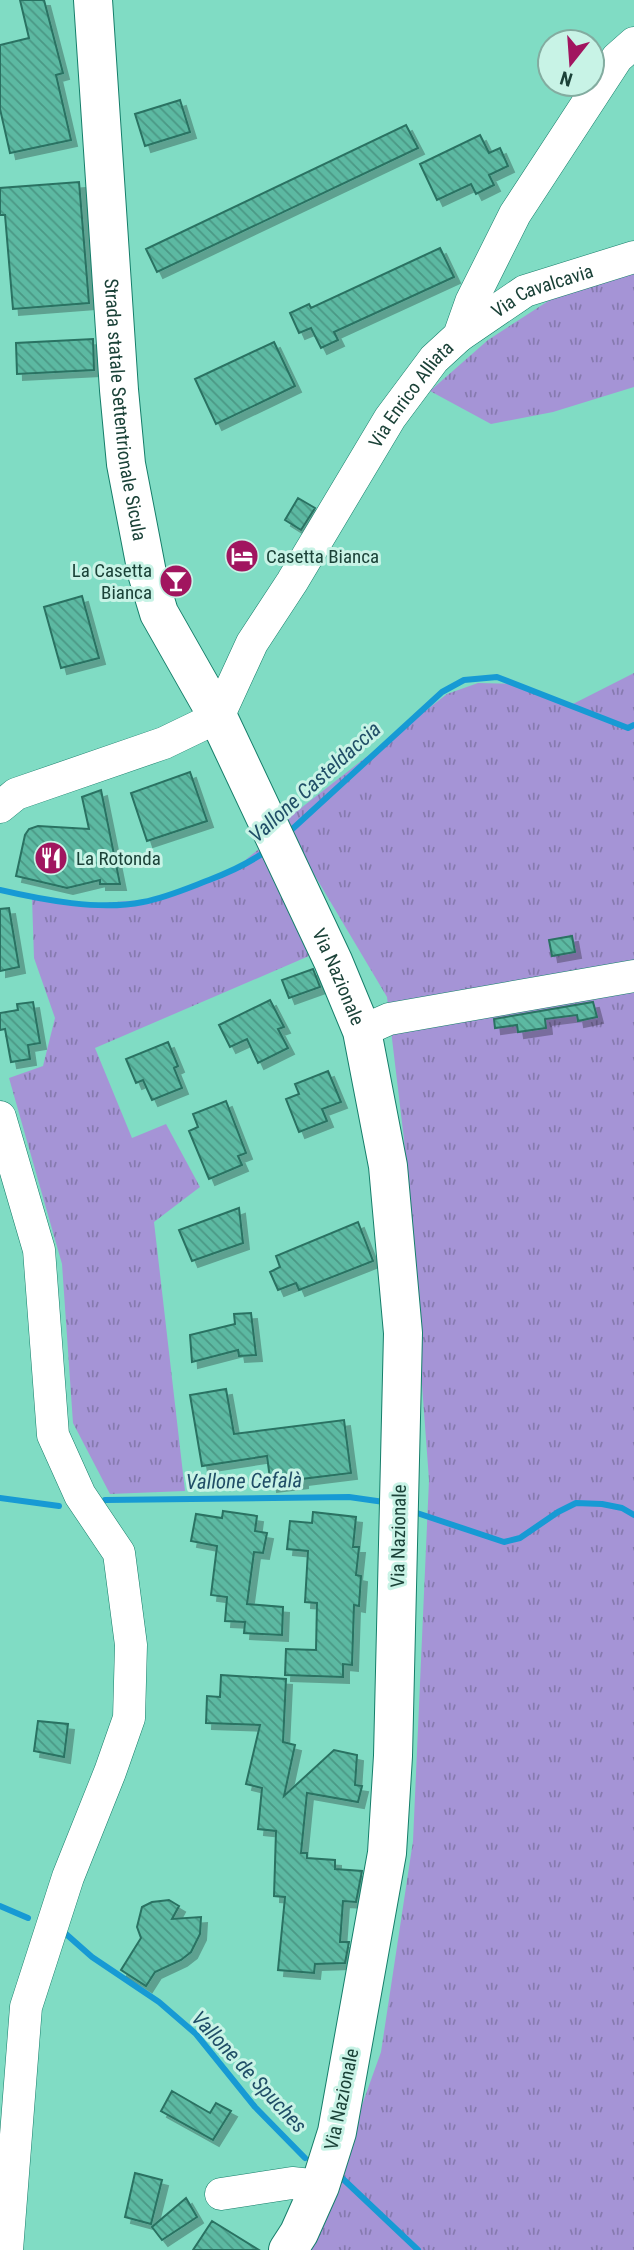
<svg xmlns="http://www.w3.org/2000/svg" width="634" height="2250" font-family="'Roboto Condensed',sans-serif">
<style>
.grass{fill:url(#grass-tufts)}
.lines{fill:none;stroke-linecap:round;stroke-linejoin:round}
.stream{stroke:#179ad4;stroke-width:6}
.building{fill:url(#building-back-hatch);stroke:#2a7262;stroke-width:2;filter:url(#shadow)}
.minor-casing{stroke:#157e6a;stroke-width:33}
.major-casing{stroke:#157e6a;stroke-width:40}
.minor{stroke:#fff;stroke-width:32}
.major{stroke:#fff;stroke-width:38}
.labels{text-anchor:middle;stroke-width:6;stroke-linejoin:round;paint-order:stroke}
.street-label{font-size:19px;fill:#1b4238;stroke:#c8f3e6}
.poi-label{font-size:19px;fill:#1b4238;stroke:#c8f3e6;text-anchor:start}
.water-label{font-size:21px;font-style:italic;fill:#204e67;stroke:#c8f3e6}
</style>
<defs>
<pattern id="grass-tufts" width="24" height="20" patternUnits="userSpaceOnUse" patternTransform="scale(1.75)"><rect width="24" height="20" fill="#a594d6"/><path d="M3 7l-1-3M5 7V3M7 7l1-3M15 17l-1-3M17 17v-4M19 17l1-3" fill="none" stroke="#867aaf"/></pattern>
<pattern id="building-back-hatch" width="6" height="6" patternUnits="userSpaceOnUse" patternTransform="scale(1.75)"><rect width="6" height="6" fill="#5cb9a2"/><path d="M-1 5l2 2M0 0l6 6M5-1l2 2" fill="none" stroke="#4b9885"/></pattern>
<filter id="shadow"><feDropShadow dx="6" dy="6" stdDeviation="0" flood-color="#0004"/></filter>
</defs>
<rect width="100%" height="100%" fill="#80dcc4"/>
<path class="grass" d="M634 272V387L553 412 491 424 430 391 488 340 559 294Z
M634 673V2250H310L381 2052 413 1841 429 1480 404 1139 387 997 283 822 447 694 478 683 515 684 567 707Z
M260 848 309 956 95 1048 132 1138 166 1124 200 1187 154 1222 185 1491 110 1494 73 1423 62 1264 9 1078 43 1066 55 1018 34 958 32 898 76 905 168 898 232 871Z"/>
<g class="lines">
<path class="stream" d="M288 833 442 692 464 680 497 677 628 728 634 725
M0 890C43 900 100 911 143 902 165 898 188 888 209 880 230 872 248 864 266 851
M0 1498 59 1506
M105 1500 349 1497 384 1502
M414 1512 504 1542 520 1538 558 1512 576 1503 602 1504 622 1508 634 1515
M0 1906 28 1918
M66 1934 92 1957 159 2002 196 2034 255 2107 305 2158
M343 2179 418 2250"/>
</g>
<path class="building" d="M20 0H44L63 73 56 75 71 140 10 153 0 109V45L29 38Z
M180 100 190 132 145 146 135 114Z
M406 125 418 148 157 272 146 249Z
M480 135 489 153 500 148 508 166 489 175 494 185 476 194 471 184 437 200 420 164Z
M79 182 89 303 13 309 5 215H0V188Z
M440 248 454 277 334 332 338 340 321 348 311 328 299 333 290 313 309 304 311 308Z
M93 339 94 370 17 374 16 343Z
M274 342 295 386 216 424 195 379Z
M298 498 315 508 301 530 285 520Z
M82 596 99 658 61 668 44 607Z
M190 772 207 821 147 841 131 793Z
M101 790 120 884H100V880L67 888 16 876 25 835 29 829 38 826 89 829 82 797Z
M9 908 19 967 0 971V909Z
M572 936 575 952 552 956 549 940Z
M313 969 320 987 289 998 282 980Z
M270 1000 284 1027 278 1029 288 1048 258 1063 247 1039 230 1047 219 1025Z
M33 1002 40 1043 28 1045 30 1059 11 1062 5 1029 0 1030V1013L18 1010 17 1004Z
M593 1002 597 1017 578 1021 577 1015 545 1019 546 1028 518 1032 517 1025 495 1028 494 1019Z
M168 1042 178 1066 174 1068 182 1088 152 1100 143 1080 136 1083 126 1059Z
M328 1071 341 1102 322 1109 327 1121 299 1132 286 1099 299 1094 295 1084Z
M226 1101 246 1153 238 1156 242 1165 209 1179 189 1131 198 1127 193 1114Z
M239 1208 243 1243 192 1261 179 1230Z
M358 1222 373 1261 299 1290 296 1283 278 1290 270 1272 280 1267 276 1256Z
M251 1313 256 1355 239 1356 238 1350 192 1362 190 1335 235 1324 234 1314Z
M226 1389 234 1434 344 1420 351 1473 302 1479V1482L271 1486 267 1456 202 1466 190 1395Z
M223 1511 257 1516 255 1531 267 1533 263 1553 254 1552 247 1604 283 1607 282 1635 244 1633 245 1622 225 1621 227 1597 211 1595 217 1546 191 1541 196 1514 222 1518Z
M313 1512 356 1517 353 1547H359L356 1575 361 1576 359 1606 354 1605 352 1665 343 1664V1677L285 1675 286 1649 316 1650 317 1603 305 1602 308 1551 287 1549 290 1521 312 1523Z
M221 1675 286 1679 283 1742 295 1745 284 1796 334 1750 357 1755 355 1785 362 1786 358 1802 307 1793 301 1853H307V1858L335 1860V1869L362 1871 356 1902 343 1901 340 1942H349L345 1963 315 1964 314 1973 278 1970 285 1897 274 1896 276 1831 258 1829 262 1788 246 1784 260 1725 206 1723 207 1696 220 1697Z
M38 1721 68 1724 64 1757 34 1751Z
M169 1900 179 1906 172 1919 201 1917 200 1934 191 1952 181 1960 155 1972 146 1986 121 1970 141 1938 137 1927 142 1907 152 1902Z
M172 2091 210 2113 216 2103 231 2111 213 2140 161 2111Z
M135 2173 162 2180 151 2224 125 2217Z
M186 2198 197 2217 162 2240 152 2227Z
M212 2221 259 2250H193Z"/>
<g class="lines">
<defs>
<g id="minor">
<path id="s1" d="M459 336 525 291 634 257"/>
<path id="s2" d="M0 807 16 794 164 743 218 717 252 643 292 582 390 418 434 359 459 336 471 302 515 214 617 58 634 43"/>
<path d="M362 1031 389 1019 634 976"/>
<path d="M0 1117 39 1250 53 1435 80 1495 119 1553 131 1645 129 1718 110 1772 68 1877 26 2007 7 2250"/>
<path d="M221 2194 292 2183 320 2186"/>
</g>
<g id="major">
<path id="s3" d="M93 0 119 390 126 464 147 573 159 613 218 717 333 961 362 1031 388 1166 403 1333 393 1756 387 1853 337 2132 320 2186 299 2233 288 2250"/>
</g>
</defs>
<use href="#minor" class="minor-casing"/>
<use href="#major" class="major-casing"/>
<use href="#minor" class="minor"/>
<use href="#major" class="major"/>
</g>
<defs>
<symbol id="hotel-disc" viewBox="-11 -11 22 22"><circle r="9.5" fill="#a1155f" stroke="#c8f3e6"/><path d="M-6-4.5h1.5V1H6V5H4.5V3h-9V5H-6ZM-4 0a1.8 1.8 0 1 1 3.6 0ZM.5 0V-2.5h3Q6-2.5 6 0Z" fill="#fff"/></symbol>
<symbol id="bar-disc" viewBox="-11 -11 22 22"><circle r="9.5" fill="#a1155f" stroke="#c8f3e6"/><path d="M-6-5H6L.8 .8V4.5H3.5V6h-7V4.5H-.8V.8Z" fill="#fff"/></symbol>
<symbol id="restaurant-disc" viewBox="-11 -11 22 22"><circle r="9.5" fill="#a1155f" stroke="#c8f3e6"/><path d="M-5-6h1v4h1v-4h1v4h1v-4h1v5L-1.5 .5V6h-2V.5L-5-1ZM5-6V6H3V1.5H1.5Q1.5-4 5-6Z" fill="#fff"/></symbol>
</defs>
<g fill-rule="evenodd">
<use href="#hotel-disc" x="223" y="537" width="38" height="38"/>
<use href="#bar-disc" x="157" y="562" width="38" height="38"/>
<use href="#restaurant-disc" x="32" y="839" width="38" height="38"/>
</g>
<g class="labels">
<g class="street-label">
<text dy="7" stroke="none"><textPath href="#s1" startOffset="96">Via Cavalcavia</textPath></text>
<text dy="7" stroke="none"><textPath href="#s2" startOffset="614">Via Enrico Alliata</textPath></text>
<text dy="7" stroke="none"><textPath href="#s3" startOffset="411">Strada statale Settentrionale Sicula</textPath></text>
<text dy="7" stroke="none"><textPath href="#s3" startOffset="1024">Via Nazionale</textPath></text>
<text transform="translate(398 1536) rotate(-89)" y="7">Via Nazionale</text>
<text transform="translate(341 2099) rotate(-78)" y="7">Via Nazionale</text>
</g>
<g class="poi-label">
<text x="266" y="563">Casetta Bianca</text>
<text x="152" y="577" text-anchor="end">La Casetta<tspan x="152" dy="22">Bianca</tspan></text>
<text x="76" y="865">La Rotonda</text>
</g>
<g class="water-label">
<text transform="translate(315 782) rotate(-42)" y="7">Vallone Casteldaccia</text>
<text transform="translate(244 1481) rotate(-1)" y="7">Vallone Cefalà</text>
<text transform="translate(249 2072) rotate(47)" y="7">Vallone de Spuches</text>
</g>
</g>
<g transform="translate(571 63) rotate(197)"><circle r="33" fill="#c8f3e6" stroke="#83aca0" stroke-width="2"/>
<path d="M0-5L12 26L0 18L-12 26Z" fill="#a1155f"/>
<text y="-10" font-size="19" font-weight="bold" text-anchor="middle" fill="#1b4238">N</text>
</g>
</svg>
